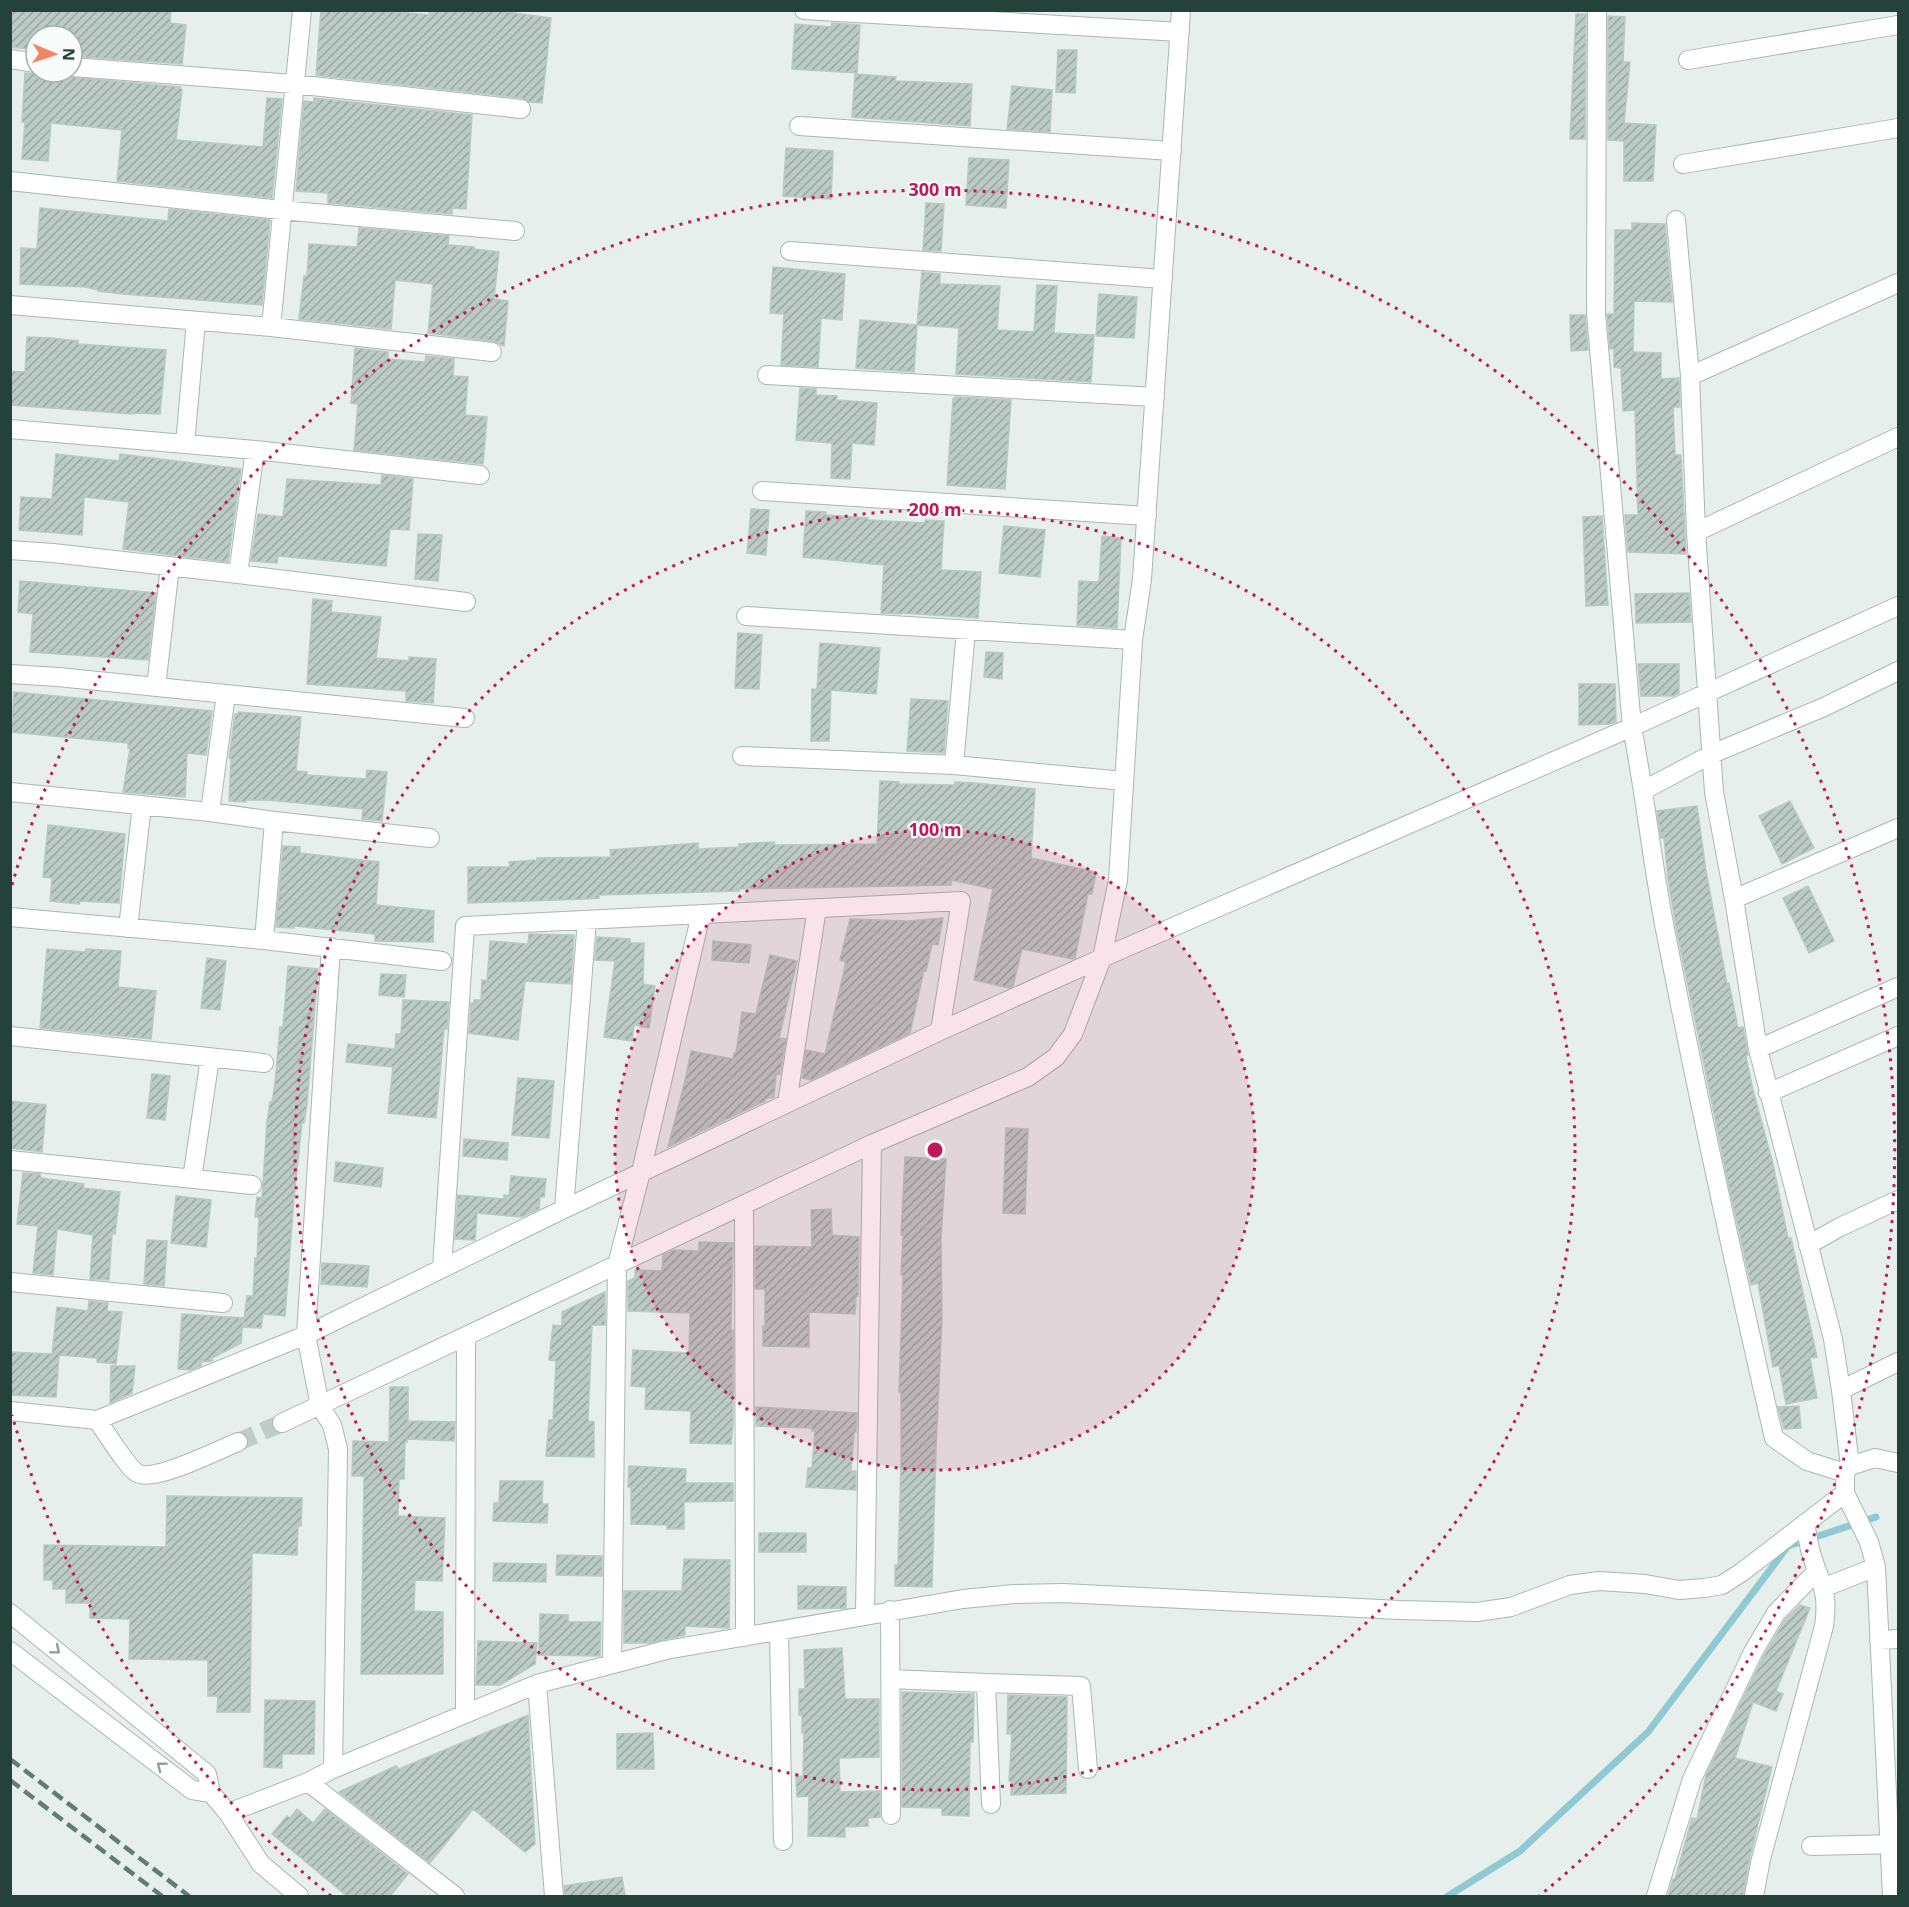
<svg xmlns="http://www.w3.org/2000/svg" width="1909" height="1907" font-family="'Noto Sans',sans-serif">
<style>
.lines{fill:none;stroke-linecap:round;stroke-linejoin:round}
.stream{stroke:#8ec9d4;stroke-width:7}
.building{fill:url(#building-hatch);stroke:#b8c9c2;stroke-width:1.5}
.minor-tunnel{stroke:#bfccc8;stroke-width:18;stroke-dasharray:18 9;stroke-linecap:butt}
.minor-casing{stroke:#a8b8b2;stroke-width:20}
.minor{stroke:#fff;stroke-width:18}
.rail{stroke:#5f7d75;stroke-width:4.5;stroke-dasharray:12 6;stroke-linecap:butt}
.oneway{stroke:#92a09c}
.ring{fill:none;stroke:#c2185b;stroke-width:3;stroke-dasharray:3 6}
.centre{fill:#c2185b;stroke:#f7fbf9;stroke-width:3}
.ring-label{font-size:18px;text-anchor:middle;font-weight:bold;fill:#c2185b;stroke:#f7fbf9;stroke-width:4.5;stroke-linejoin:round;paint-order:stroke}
</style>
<defs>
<pattern id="building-hatch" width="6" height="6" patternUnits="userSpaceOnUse" patternTransform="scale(1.5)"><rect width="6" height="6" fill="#bbcac4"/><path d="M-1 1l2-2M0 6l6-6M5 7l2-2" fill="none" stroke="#98a6a0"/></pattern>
</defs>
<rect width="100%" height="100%" fill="#e6efeb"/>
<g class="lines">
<path class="stream" d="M1448 1896 1520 1851 1648 1732 1788 1546 1876 1517"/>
</g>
<path class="building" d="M12 10H171L170 23 186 25 182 64 72 56V36H30L29 49 10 47Z
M321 10H378L429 15V10H492L551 18 542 103 529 102 522 98 316 75Z
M1576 14H1586L1585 139H1570Z
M1608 16 1625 17 1623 62H1630L1624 123 1656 125 1653 181H1624V141L1608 140Z
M832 23 860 25 857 73 792 69 795 24 831 27Z
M1058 50H1077L1075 93 1056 92Z
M25 73 180 87 182 90 176 140 263 147 267 98 282 99 272 198 117 181 122 130 51 123 48 161 22 159 25 122H22Z
M855 74 896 77 895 81 972 84 970 126 852 117Z
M1012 86 1052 90 1050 132 1007 129Z
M314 98 472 115 466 209 452 208V214L328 203V193L296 191 304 101 314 102Z
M786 148 833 151 831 199 783 196Z
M969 158 1009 160 1006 208 966 205Z
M926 203 944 204 941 251 923 250Z
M40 208 168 221 169 209 270 220 262 305 123 294 98 291V290L85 287 20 284 21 248 37 249Z
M1632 223 1665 224 1672 302 1634 301 1633 352 1661 353V379L1679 378 1680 407H1673L1675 455H1681L1686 554 1628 552 1625 515H1638L1635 410 1623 411 1621 368 1614 367V349H1610L1607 314H1614L1615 230H1632Z
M359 228 449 236 448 245 474 247V249L499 252 494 299 508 301 504 346 493 341 428 333 433 284 395 280 391 329 299 319 304 276H307L309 244 357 247Z
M773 267 845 274 842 320 821 318 818 367 781 365 784 314 770 313Z
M922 272 940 274V284L1000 286 997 330 1034 332 1037 285 1057 286 1054 333 1094 335 1091 382 956 374 959 328 917 325Z
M1099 294 1137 297 1134 338 1096 336Z
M1570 315H1585L1588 350 1571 351Z
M860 320 917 325 914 372 856 368Z
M27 337 51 338 78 341V344L166 350 160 414 133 413V414L10 405V371L25 372Z
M355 348 388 352V359L425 362 426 356 454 359 453 376 468 377 465 415 487 417 483 464 354 450 358 404 351 403Z
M800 388 816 389V395L837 396 836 400 877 403 874 445 852 443 850 479 831 478 832 443 796 440Z
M955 397 1011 400 1005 489 947 485 953 399Z
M56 454 119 461 120 454 241 469 228 562 123 549 129 502 84 497 82 535 19 530 21 497 52 499Z
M382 475 413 479 409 530 390 529 386 566 278 556 277 563 251 561 258 514 283 517 287 479 381 485Z
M751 509 769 510 766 555 747 553Z
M806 511 826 512V515L868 518V520L925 523V520L944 521 941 570 981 572 978 618 901 613V614L881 613 884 565 803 557Z
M1602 516 1608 605 1586 606 1583 517Z
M1004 526 1045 530 1040 577 999 573Z
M418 534 442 535 438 581 415 579Z
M1102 536 1121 538 1117 628 1077 625 1079 581 1099 582Z
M20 581 156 593 148 660 30 652 33 614 18 612Z
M1689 593 1691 622 1636 623 1635 594Z
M313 599 332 601 331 612 381 617 376 658 409 661V657L436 659 433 703 406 701V691L307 684Z
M738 633 762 635 759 689 735 688Z
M820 643 880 648 876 694 831 690 829 741H811L812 689 830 690 817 689Z
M986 652 1003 653 1002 679 984 677Z
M1638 664H1679V693L1673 696H1641Z
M1579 684H1615L1616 722 1610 724 1579 725Z
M14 692 212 711 206 755 187 753 185 797 123 792 130 748H128V743L11 732Z
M911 699 948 701 944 753 907 751Z
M238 712 301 717 296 771 307 772V775L366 779 367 770 387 772 382 821 362 819 363 809 267 800H246V802L229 801 231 759 229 758 235 714 238 715Z
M880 781 899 782V784L955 785V782L975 783 1035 789 1031 858 1096 872 1092 894H1088L1075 958 1073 959 1022 949 1013 986 1009 988 974 980 993 889 951 880V885L739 889V891L599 895V898L585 899 468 903V867H510L509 862 537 860V858L611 857 610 850 698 843V849L739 847V844L774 842 775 845 877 844Z
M1790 801 1814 848 1782 864 1759 816Z
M1697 806 1706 871 1727 984 1729 983 1738 1028 1743 1027 1748 1055 1746 1056 1753 1090 1773 1164 1788 1238H1791L1817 1357 1810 1358 1817 1398 1786 1404 1779 1365 1773 1367 1758 1283 1751 1285 1728 1182 1676 927 1668 879 1664 838H1661L1657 811Z
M48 825 125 834 119 903 80 901 79 904 50 901 52 878 43 877Z
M283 846 300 847V853L379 862 376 905 434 911 433 942 375 941V934L294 926V928L276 927Z
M1808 886 1834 941 1809 953 1783 898Z
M943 918 938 945 932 944 926 971 924 970 910 1033 811 1080 802 1078 806 1050 825 1054 846 962 840 960 850 919 907 921Z
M529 934 574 935 571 984 525 981 518 1040 469 1033 471 1003H474V1000H481L482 980 487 981 490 941 528 944Z
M597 937 630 939V943H644L643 984 655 986 649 1028 634 1025 632 1041 604 1037 615 961 595 960Z
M713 941 751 945 749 963 712 960Z
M47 949 85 952 86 949 121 951 118 987 156 991 151 1039 40 1028Z
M770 955 797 961 779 1038 786 1039 780 1074 776 1075 774 1097 765 1099V1101L668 1147 685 1081 691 1051 733 1059 734 1053H736L742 1012 756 1014Z
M207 958 226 961 220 1010 201 1008Z
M288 966 318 969 307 1104 304 1123H302L294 1198 285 1316 263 1314 261 1328 243 1327 247 1296H253L255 1258H257L259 1217H255L257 1197 262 1198 267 1122 270 1102H272L275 1083 280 1027H283Z
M381 974 406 975 404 997 379 995Z
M403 1000 449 1002 447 1029H444L436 1118 388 1113 393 1067 346 1062 348 1044 395 1049 396 1034H401Z
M152 1074 170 1076 165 1120 147 1118Z
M518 1078 554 1081 549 1138 512 1135Z
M10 1101 46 1105 42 1152 10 1148Z
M1006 1128 1028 1129 1025 1214 1003 1213Z
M464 1139 508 1143 507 1160 463 1156Z
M905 1157 946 1159 941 1239 942 1319 936 1448 932 1587 895 1586V1565H898L901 1465V1392H899L903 1275H901L903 1235H901Z
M336 1162 383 1168 381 1187 334 1181Z
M23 1173 40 1174 41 1178 84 1184 83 1188 120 1192 115 1234H112L109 1280 90 1279 93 1235 57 1229 53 1275 33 1273 38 1226 17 1224Z
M511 1176 546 1179 544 1197H540L539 1209 522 1217 477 1213 475 1240 455 1239 458 1195 504 1199V1195L509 1196Z
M176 1196 211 1200 206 1247 171 1243Z
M831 1209 832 1235 859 1237 858 1296H856L855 1314 809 1312V1347L763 1346V1326H765V1289H755V1246L812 1247 811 1210Z
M147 1240 167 1241 164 1286 144 1284Z
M699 1242 733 1243 731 1330H733V1425L731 1444 690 1443 691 1411 645 1409 646 1387 631 1386 633 1350 689 1353 690 1313 628 1311V1281L635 1278V1270L662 1271 663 1255 674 1250 699 1251Z
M322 1263 369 1266 367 1287 321 1284Z
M605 1292V1325H592L588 1421 594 1422V1457L546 1456 549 1420H553L556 1361 549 1360 553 1325 562 1326V1312Z
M89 1301 108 1303 107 1311 122 1312 116 1364 97 1362V1358L59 1355 56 1397 10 1395V1352L52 1354 57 1307 88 1311Z
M182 1314 243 1318 241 1343 212 1358V1361L201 1362V1366L190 1370 178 1369Z
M111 1366H135L132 1393 110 1403Z
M390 1387H408V1421L455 1422 454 1441 407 1439V1442H405L404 1479H399L398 1516 445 1518 442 1581 415 1580 414 1611 443 1612V1674H361L364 1476H352L353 1441 389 1442Z
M1799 1406 1801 1428 1784 1429 1778 1407Z
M756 1407 857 1413 856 1432H854L851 1471H856V1490L806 1487 808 1468H812L815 1431H812V1428L756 1426Z
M629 1466 686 1469 685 1483H733V1501L684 1502V1529H667V1525L631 1524V1487H628Z
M500 1481H543L542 1504H548L547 1523 493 1521 494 1503H499Z
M167 1496 302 1498 301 1526H298L297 1555 252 1553 250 1712H217L218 1696H208V1660L129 1659 130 1619 90 1618V1603H66V1589H53V1580H44V1545L166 1547Z
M759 1533H806V1552H759Z
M557 1555 602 1556V1576L556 1575Z
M684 1559 730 1560 729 1628 685 1626V1635L650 1643H624V1591H682Z
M494 1563 546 1564V1582L493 1581Z
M798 1586 846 1587V1608L798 1609Z
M1800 1605 1810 1608 1776 1691 1783 1694 1776 1711 1753 1702 1735 1758 1772 1767 1750 1857 1743 1896H1668L1673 1879H1675L1692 1818 1697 1819 1706 1775 1763 1657 1785 1620Z
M540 1614 568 1615V1622H601L600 1656 539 1655Z
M478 1641 537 1643 535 1664 500 1685H476Z
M842 1648 845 1699H879V1757L839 1758 840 1792 880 1791V1817L868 1818V1826L845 1827V1837L808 1836 809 1796 797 1797 796 1777 803 1776 804 1733H802V1715H799V1689H805L804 1650Z
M902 1692 974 1694 973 1742H970L969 1816 942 1815V1808L902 1807Z
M1008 1695 1067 1697 1066 1793 1011 1795V1781H1009L1012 1734H1007Z
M265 1700 315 1701 314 1754H282V1768L264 1767Z
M528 1715 535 1844 525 1852 473 1809 430 1863 339 1792 396 1766 399 1769Z
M653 1733 654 1769H617V1734Z
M297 1809 313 1823 325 1809 408 1874 390 1896H347L272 1834 287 1816 290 1818Z
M622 1877 625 1896H565L564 1886Z"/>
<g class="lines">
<path class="minor-tunnel" d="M238 1442 282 1423"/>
<defs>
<path id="minor" d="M804 10 1180 32
M10 59 36 63
M1688 60 1898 25
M72 67 294 84 521 109
M799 126 1172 151
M1683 164 1898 128
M10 181 281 210 515 231
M1676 220 1690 376 1696 532 1714 792 1734 899
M790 251 1163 279
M10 305 271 327 492 352
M196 321 185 444 255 450 480 475
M271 327 302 10
M767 375 1155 397
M1690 376 1898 283
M10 429 185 444
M762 491 1147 516
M1696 532 1898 437
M10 550 53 553 238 574 466 602
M238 574 255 450
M746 616 1133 640
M10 674 58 677 465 718
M156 687 170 566
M742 756 954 765 1124 781
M954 765 966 630
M1644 790 1712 754 1824 707 1898 671
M10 792 210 812 274 821 430 838
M210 812 226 694
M274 821 264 940 442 961
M10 917 264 940
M128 928 142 805
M331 947 306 1335 320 1406 332 1425 338 1449 333 1769
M10 1036 264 1063
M1758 1049 1898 987
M1768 1093 1898 1036
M787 1103 817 908
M10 1160 252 1185
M192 1179 210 1058
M744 1205 745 1637
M564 1209 587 920
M1808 1245 1840 1227 1898 1200
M442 1268 465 926 961 901 940 1031
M10 1282 223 1303
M1841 1390 1898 1362
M10 1411 97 1420 306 1335 564 1209 940 1031 1102 958 1632 727 1596 313 1597 10
M97 1420C105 1431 128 1468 137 1473 154 1483 218 1450 238 1442
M282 1423 872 1144 1028 1077 1056 1057 1073 1034 1102 958 1118 880 1133 640 1142 579 1181 10
M1850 1466 1841 1390 1833 1339 1758 1049 1734 899 1898 828
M1845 1473 1807 1461 1774 1438C1735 1269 1698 1099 1665 929 1652 862 1645 794 1632 727L1898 606
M1845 1493 1869 1542 1876 1567 1892 1896
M1825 1587 1876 1567
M890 1610 891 1815
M10 1613 207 1774 211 1793 228 1813 261 1864 299 1896
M865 1615 872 1144
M779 1631 783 1841
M1879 1640 1898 1639
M10 1651 192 1790 211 1793
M612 1664 617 1265 641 1172 701 914
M890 1679 986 1683 991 1804
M986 1683 1081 1686 1088 1769
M537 1684 554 1896
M465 1714 466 1336
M308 1782 455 1896
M228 1813 308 1782 333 1769 537 1684 666 1650 963 1599 1014 1594 1063 1593 1400 1610 1477 1612 1511 1607 1570 1585 1599 1581 1645 1584 1679 1590 1704 1588 1722 1585 1742 1572 1845 1493V1473L1850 1466 1875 1458 1898 1463
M1811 1846 1898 1844
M1656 1896 1692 1779 1753 1652 1776 1613 1817 1571 1810 1550 1805 1523
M1754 1896 1761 1859 1824 1626C1827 1605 1826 1591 1817 1571"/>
</defs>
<use href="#minor" class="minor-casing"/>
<use href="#minor" class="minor"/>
<path class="rail" d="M10 1759 189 1896
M10 1780 162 1896"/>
</g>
<defs><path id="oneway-chevron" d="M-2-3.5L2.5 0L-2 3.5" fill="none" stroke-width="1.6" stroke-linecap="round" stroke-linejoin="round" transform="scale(1.5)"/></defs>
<g class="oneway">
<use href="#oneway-chevron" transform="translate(56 1650) rotate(39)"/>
<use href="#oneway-chevron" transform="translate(161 1766) rotate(-142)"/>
</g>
<circle cx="935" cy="1150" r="320" fill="#c2185b" fill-opacity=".12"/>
<g class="ring">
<circle cx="935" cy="1150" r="320"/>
<circle cx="935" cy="1150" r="640"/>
<path d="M331 1896A960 960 0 0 1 12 1415M12 885A960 960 0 1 1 1539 1896"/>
</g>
<circle cx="935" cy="1150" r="9" class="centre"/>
<g class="ring-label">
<text x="935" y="196">300 m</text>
<text x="935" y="516">200 m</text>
<text x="935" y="836">100 m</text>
</g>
<rect width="1909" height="1907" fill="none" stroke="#24423a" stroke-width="24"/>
<g transform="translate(54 54) rotate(92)"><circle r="28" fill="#f7fbf9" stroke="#a3b1ad" stroke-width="1.5"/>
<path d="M0-4.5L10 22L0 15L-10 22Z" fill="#f4845f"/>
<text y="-9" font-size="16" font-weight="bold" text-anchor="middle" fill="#24423a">N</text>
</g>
</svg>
